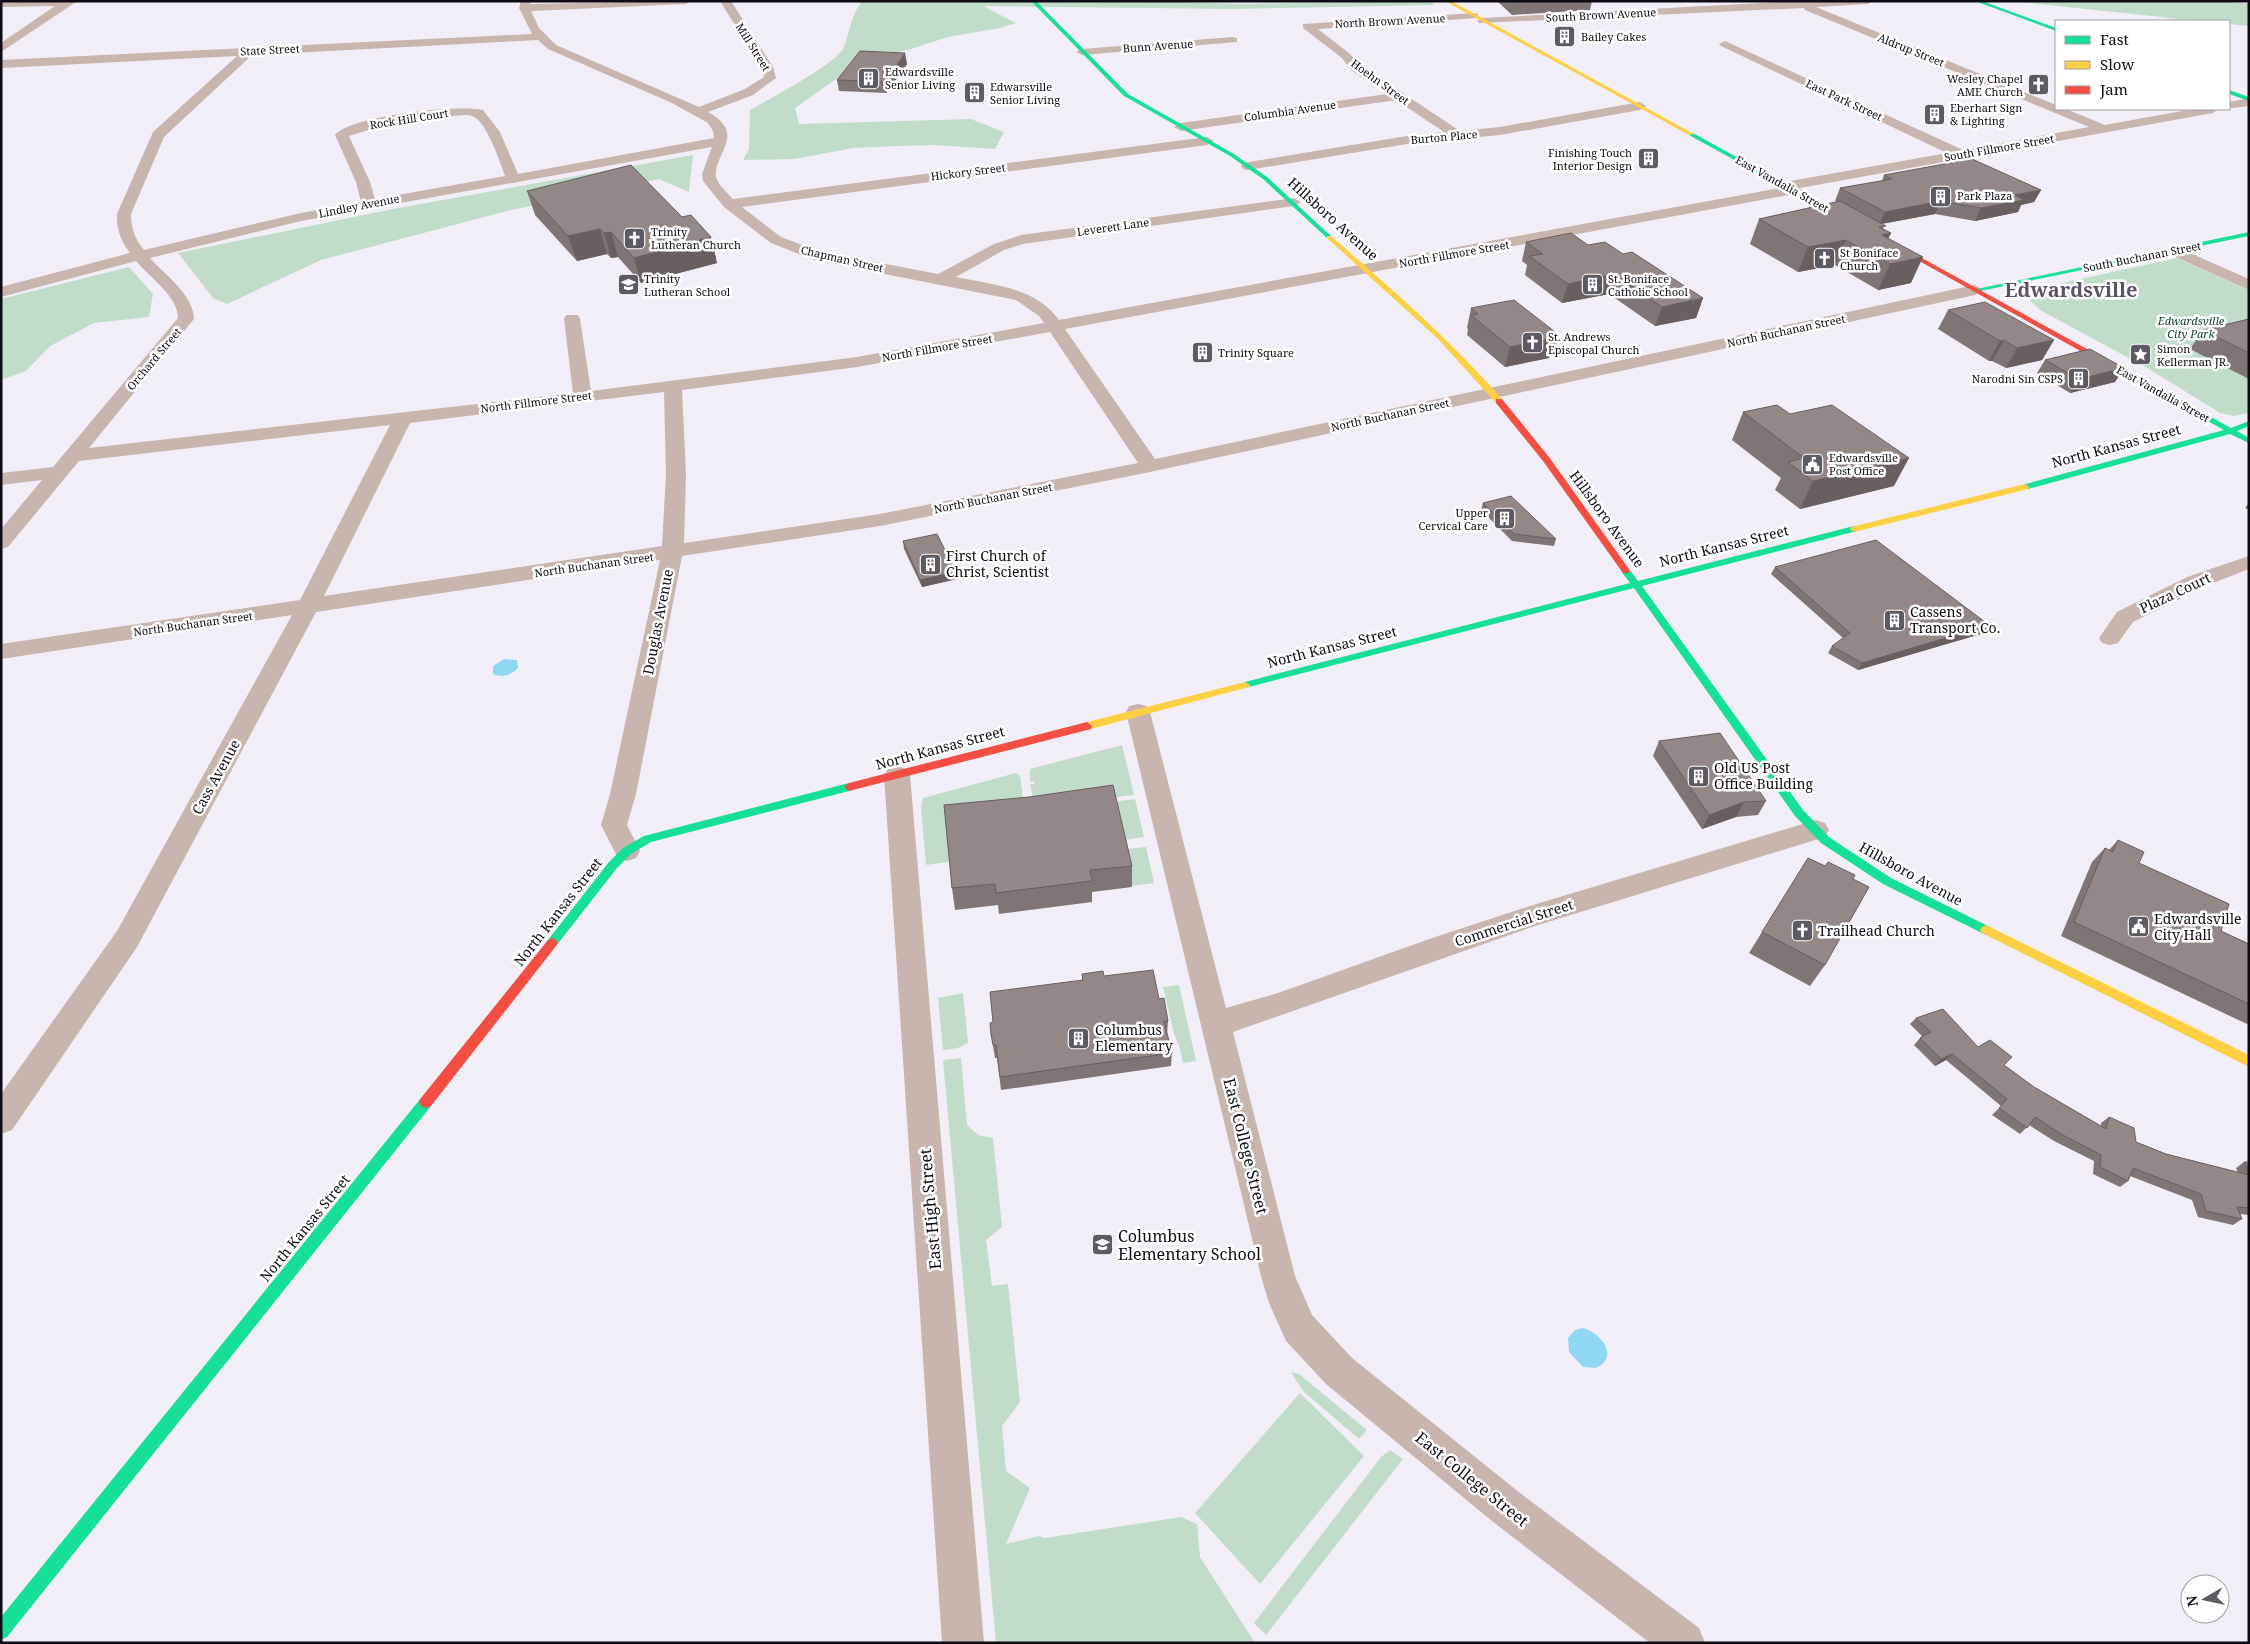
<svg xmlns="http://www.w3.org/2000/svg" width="2250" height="1644" font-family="'Noto Serif',serif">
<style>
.green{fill:#c1ddca}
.water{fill:#8fd8f4}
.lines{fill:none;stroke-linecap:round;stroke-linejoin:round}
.street{fill:#c7b5ae;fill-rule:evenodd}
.fast{fill:#16e098;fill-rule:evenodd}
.slow{fill:#ffcf43;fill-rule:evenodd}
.jam{fill:#f24e42;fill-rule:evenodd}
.wall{fill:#7f7574}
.shaded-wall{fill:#685f5e}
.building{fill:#948887;stroke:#685f5e}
.labels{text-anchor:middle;stroke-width:5;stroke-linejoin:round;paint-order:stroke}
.far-street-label{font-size:11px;fill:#0e0b14;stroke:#fff}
.far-poi-label{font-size:11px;fill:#0e0b14;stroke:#fff;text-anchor:start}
.far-park-label{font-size:11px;font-style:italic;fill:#0a4521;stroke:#fff}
.street-label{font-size:14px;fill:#0e0b14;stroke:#fff}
.poi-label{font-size:14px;fill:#0e0b14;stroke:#fff;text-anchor:start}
.near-street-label{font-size:16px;fill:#0e0b14;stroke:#fff}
.near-poi-label{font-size:16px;fill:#0e0b14;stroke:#fff;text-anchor:start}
.far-town-label{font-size:20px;font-weight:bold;fill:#5b5169;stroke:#fff}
</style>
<rect width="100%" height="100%" fill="#f2eef7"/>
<path class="green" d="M849 1H1157L1238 4 1428 1 1435 5 1233 9 983 6 1016 23 1000 28 948 37 911 49 863 60 795 108 799 124 971 119 1004 132 995 149 936 145 897 146 853 148 795 159 743 160 749 149 750 110C768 100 835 64 843 49 850 33 850 17 861 3Z
M2011 1H2223L2249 4V26L2229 24V21H2198Z
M693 155 689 192 659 179 507 211 321 260 227 304 213 298 178 253 398 208Z
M2177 258 2249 290V413L2234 416 2220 413 2149 369 2040 310 2030 300 2031 295 2048 286Z
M129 267 153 294 149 317 94 323 50 346 26 371 1 380V299Z
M1122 745 1134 795 1035 807 1030 784H1034V781L1030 782V769Z
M1016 773 1020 776 1025 813 948 862 926 865 921 807 923 798Z
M1135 799 1144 837 1124 840 1036 811Z
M1146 847 1154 883 1131 886 1126 849Z
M1179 985 1196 1061 1183 1063 1179 1045 1174 1034 1163 987Z
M963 993 968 1043 958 1048 943 1050 938 998Z
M961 1058 967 1125 978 1135 993 1138 1002 1227 986 1240 992 1286 1008 1284 1020 1402 1002 1426 1006 1471 1030 1488 1006 1544 1039 1536 1045 1538 1181 1517 1197 1524 1200 1557 1255 1643H996L943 1060Z
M1291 1372 1299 1374 1367 1430 1359 1439 1303 1391Z
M1300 1393 1364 1456 1260 1584 1195 1513Z
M1390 1450 1403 1459 1266 1635 1254 1623 1381 1457Z"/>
<path class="water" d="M504 659 517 660 518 668C512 675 502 678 493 674V666Z
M1582 1328C1601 1332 1620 1357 1596 1368L1583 1367 1569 1352 1568 1338 1575 1330Z"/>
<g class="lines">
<path class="street" d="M1 1H76V2L1 52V43L55 6 1 7Z
M521 1H531L530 4 691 1 686 4 531 11 539 28 556 45 699 107 745 89 764 77 761 67 720 1H731L773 67 776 78 753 95 708 112C748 134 713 154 716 177 718 185 728 193 733 199L1207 137 1214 141 1207 145 742 207 781 237 818 251 938 274 994 244 1021 235 1294 198 1301 202 1294 206 1023 244 1004 250 956 277C993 285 1035 287 1059 320L1780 188 1778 186 1780 183 1785 182 1947 153 1721 46 1719 44 1725 41 1963 150 2089 127 1805 10 1804 8 1479 23 1477 21 1483 18 1801 1H1873L1868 4 1816 7 2056 105V109H2066L2105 125 2193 109H2219L2213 113 1800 188 1801 190 1799 193 1794 194 1065 329 1155 459 1975 285 1983 290 1975 295 1150 472 880 526 682 556 636 794 627 825 640 851 636 858 627 861 618 858 601 825 610 794 660 560 316 612 137 947 12 1130 1 1134V1094L117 931 292 615 1 659V644L300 600 390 425 79 461 8 547 1 549V529L42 480 1 485V473L53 467 178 318C178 296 150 278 136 261L1 297V287L130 253C121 241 116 229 117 214L153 132 237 56 1 68V60L532 34 519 8ZM538 40 548 49 672 103 708 123 713 131 714 138 518 174 500 132 483 110C459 104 350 116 335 135L356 182 361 202 301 213 144 250C135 239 131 228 131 214L164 137 252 55ZM452 116C458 116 466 114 472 116 486 120 500 162 505 176L375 199 370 182 349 136 385 125ZM712 147 702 174 703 181 724 207 771 243 814 260 1016 300 1039 316 1044 323 857 357 591 391 580 319 578 315H566L564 319 573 393 89 448 194 319C194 295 165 275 150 258L301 221ZM1050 332 1138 463 880 514 684 543 686 474 682 390 857 367ZM664 392 666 474 662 546 324 596 410 423Z
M1474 13 1478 14V18L1318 29 1350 54 1359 64 1460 131 1500 127 1640 102 1646 106 1640 110 1500 135 1407 144 1248 170 1243 169 1241 166 1243 163 1407 136 1444 132 1396 100 1181 131 1174 127 1181 123 1387 94 1351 70 1342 58 1303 28V24Z
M1233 37 1237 38V42L1082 55 1076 52 1082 49Z
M2249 98V106L2225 109H2229V102Z
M2174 246 2249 279V290L2169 254 2166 251Z
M2249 556V569L2203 587 2133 622 2118 643 2110 645 2102 643 2099 638 2117 612 2187 577Z
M1138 704 1147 706 1150 712 1226 1008 1278 993 1435 937 1533 905 1816 820 1825 823 1829 830 1825 837 1535 926 1233 1032 1295 1276 1312 1315 1352 1358 1520 1493 1699 1628 1705 1643H1650L1492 1521 1326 1384 1286 1341 1269 1303 1261 1276 1126 712 1129 706Z
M897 766 906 769 910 775 984 1643H942L884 775 888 769Z"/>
<path class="fast" d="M1031 1H1036L1128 94 1234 154 1267 177 1331 236V238H1327L1263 179 1230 156 1124 96Z
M1975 1H1982L2056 28V31Z
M2229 90 2249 97V101L2229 94Z
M1689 133H1693L1856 223 1851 224 1689 135Z
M2249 232V236L1975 292 1972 290Z
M2109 363H2115L2231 428 2249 421V426L2237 431 2249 438V443L2230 434 2028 489H2022V485L2224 430 2109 367Z
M1854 526 1858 529 1857 531 1642 586 1803 810 1829 837 1891 878 1990 927 1992 930 1990 933 1986 935 1883 884 1821 843 1795 816 1634 588 1245 688 1240 685 1245 682 1630 583 1621 571 1623 569H1629L1638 581Z
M849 783 853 784 854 787 853 790 651 842 631 854 617 868 556 946 552 948 548 946 546 943 548 940 609 862 623 848 644 836Z
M426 1096 431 1098 433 1102 431 1106 7 1637 1 1640V1617L421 1098Z"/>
<path class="slow" d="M1445 1H1451L1694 134 1689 135Z
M1327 236H1331C1390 288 1450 339 1502 399V403H1496L1437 338 1327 238Z
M2025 484 2029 487 2028 489 1854 532 1850 529 1851 527Z
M1245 682 1250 685 1249 687 1087 730 1082 726 1087 722Z
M1986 925 2249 1055V1067L1982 933 1980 930 1982 927Z"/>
<path class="jam" d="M1887 241H1891L2116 365 2109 367 1887 243Z
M1496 399H1502L1549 457 1629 569V573H1623L1543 461 1496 403Z
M1087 722 1092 726 1091 729 849 791 844 787 849 783Z
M552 938 556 940 558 943 556 946 431 1106 426 1108 421 1106 419 1102 421 1098 548 940Z"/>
</g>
<path class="wall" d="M1497 1H1592L1590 10 1512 15Z
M907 64 886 93 839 91 837 80Z
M1884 175 2041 190 2034 202 2021 205 2018 212 1975 221 1935 214 1882 224 1884 230 1891 233 1888 238 1911 283 1878 290 1835 265 1798 272 1750 244 1759 219 1838 202 1835 201 1840 188 1882 181Z
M527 191 682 217 711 237 717 263 641 283 618 257 611 258 607 254 577 261 535 215Z
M1526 242 1588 245 1623 254 1703 298 1696 318 1655 326 1609 294 1562 303 1525 275 1527 265 1522 261Z
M1471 308 1553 355 1550 356 1549 358 1505 367 1467 335 1468 329 1467 328Z
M1948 310 2054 340 2042 360 2006 368 1992 361H1989L1938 329Z
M2249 319V379L2190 349 2203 330Z
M2045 360 2124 368 2115 382 2070 393 2037 373Z
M1743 412 1790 414 1894 486 1800 509 1775 490 1781 478 1732 440Z
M1483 503 1556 539 1554 546 1512 541 1481 510Z
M2249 503V510L2245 508Z
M903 541 956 572 957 579 922 587 904 549Z
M1775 567 1984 633 1858 670 1828 653 1832 646 1843 638 1771 574Z
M1659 741 1766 801 1758 815 1736 817 1702 829 1653 756Z
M944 805 1132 866V887L1092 892V902L999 914 998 905 955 910 952 888Z
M2118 840 2139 863 2221 931 2249 944V1025L2061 936 2092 862 2105 848 2109 850Z
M1808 858 1825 866V965L1810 986 1749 953Z
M1082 974 1104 976 1159 999 1168 1021 1167 1034 1172 1053 1171 1066 1001 1090 997 1058H995L991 1034 993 1022 1082 980Z
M1916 1018 1978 1047 2034 1087 2101 1126V1123L2109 1117 2136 1142 2166 1154 2238 1173 2236 1168 2244 1162H2249V1215L2240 1214 2242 1219 2233 1225 2198 1217 2192 1200 2130 1176 2128 1181 2120 1187 2093 1174 2094 1161 2054 1141 2029 1125 2020 1134 1992 1115 2001 1106 1946 1060 1935 1066 1914 1045 1920 1038 1922 1036 1910 1024Z"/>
<path class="shaded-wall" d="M905 53 907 64 886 93 885 82Z
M2041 190 2034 202 2021 205 2018 212 1975 221 1981 208 2015 195Z
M1941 201 1935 214 1880 224 1885 212Z
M600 229 607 254 577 261 568 236Z
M611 232 618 257 611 258 604 233Z
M1891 233 1879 258 1882 235Z
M711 237 717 263 641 283 634 258Z
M1846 240 1835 265 1798 272 1808 247Z
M1923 257 1911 283 1878 290 1890 264Z
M1614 274 1609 294 1562 303 1568 284Z
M1703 298 1696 318 1655 326 1662 307Z
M1559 335 1553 355 1550 356 1549 358 1505 367 1510 347Z
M2004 340 1992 361H1989L2000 341Z
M2054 340 2042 360 2006 368 2017 348Z
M2124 368 2115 382 2070 393 2079 379Z
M1909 458 1894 486 1800 509 1813 481Z
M956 572 957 579 922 587 920 580Z
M1989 625 1984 633 1858 670 1862 663Z
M1744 802 1736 817 1702 829 1709 815Z
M1952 1054 1946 1060 1935 1066 1941 1059Z"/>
<path class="building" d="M860 51 905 53 885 82 837 80Z
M1972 159 2041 190 2015 195 2024 200 1981 208 1941 201 1885 212 1840 188 1892 179 1884 175Z
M631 165 682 217 691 215 711 237 634 258 611 232 604 233 600 229 568 236 527 191Z
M1840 201 1886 226 1879 227 1891 233 1882 235 1923 257 1890 264 1846 240 1808 247 1759 219Z
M1571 233 1588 245 1605 242 1623 254 1632 252 1703 298 1662 307 1614 274 1568 284 1529 256 1543 254 1526 242Z
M1514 300 1559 335 1553 336 1555 338 1510 347 1471 315 1478 314 1471 308Z
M1985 302 2054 340 2017 348 2004 340 2000 341 1948 310Z
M2249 319V353L2203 330Z
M2090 349 2124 368 2079 379 2045 360Z
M1777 405 1790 414 1832 405 1909 458 1813 481 1788 462 1804 458 1743 412Z
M1511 496 1556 539 1514 534 1483 503Z
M937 534 956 572 920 580 903 541Z
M1876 540 1989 625 1862 663 1832 646 1850 633 1775 567Z
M1720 733 1766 801 1744 802 1709 815 1659 741Z
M1113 785 1132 866 1090 870 1092 881 996 893 995 884 952 888 944 805 1029 797Z
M2118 840 2144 852 2139 863 2229 904 2221 931 2249 944V1004L2074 922 2105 848 2113 852Z
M1808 858 1825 866 1828 862 1855 875 1853 879 1869 887 1825 965 1762 932Z
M1153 970 1159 999 1164 998 1168 1021H1164L1172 1053 1000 1077 996 1045H993L991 1034 990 1023 993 1022 990 992 1083 980 1082 974 1103 971 1104 976Z
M1943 1009 1978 1047 1990 1040 2012 1057 2004 1065 2034 1087 2106 1129 2109 1117 2134 1128 2136 1142 2166 1154 2249 1175V1208L2237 1207 2242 1219 2206 1211 2201 1194 2133 1168 2128 1181 2100 1167 2101 1155 2061 1134 2035 1117 2027 1128 1999 1108 2007 1099 1952 1054 1941 1059 1920 1038 1931 1032 1916 1018Z
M2244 1162H2249V1171Z"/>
<defs>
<symbol id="building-square" viewBox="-11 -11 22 22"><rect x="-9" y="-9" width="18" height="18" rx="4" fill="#5e5a63" stroke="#fff"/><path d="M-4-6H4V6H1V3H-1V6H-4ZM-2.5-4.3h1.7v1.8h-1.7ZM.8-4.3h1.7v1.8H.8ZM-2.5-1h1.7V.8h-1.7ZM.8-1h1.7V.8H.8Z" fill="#fff"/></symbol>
<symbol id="church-square" viewBox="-11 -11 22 22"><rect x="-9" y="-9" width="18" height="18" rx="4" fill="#5e5a63" stroke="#fff"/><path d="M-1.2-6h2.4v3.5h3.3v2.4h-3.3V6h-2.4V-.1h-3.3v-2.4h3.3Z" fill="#fff"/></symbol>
<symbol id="school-square" viewBox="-11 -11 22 22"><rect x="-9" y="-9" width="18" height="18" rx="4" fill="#5e5a63" stroke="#fff"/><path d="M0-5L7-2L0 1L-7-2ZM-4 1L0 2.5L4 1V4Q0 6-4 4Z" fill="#fff"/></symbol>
<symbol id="sight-square" viewBox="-11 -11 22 22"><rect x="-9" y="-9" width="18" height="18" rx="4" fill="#5e5a63" stroke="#fff"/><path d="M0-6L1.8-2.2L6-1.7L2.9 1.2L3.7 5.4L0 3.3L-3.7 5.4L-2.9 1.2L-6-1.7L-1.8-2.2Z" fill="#fff"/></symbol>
<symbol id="civic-square" viewBox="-11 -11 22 22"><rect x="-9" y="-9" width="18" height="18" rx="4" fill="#5e5a63" stroke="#fff"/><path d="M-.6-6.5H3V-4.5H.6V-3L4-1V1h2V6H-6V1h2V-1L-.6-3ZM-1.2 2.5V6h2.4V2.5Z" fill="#fff"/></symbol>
</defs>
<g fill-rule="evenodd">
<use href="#building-square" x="1552" y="24" width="25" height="25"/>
<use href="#building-square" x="856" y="66" width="25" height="25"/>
<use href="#church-square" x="2026" y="72" width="25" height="25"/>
<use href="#building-square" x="962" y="80" width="25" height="25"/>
<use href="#building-square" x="1922" y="102" width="25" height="25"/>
<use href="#building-square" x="1636" y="146" width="25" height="25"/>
<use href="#building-square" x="1928" y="184" width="25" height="25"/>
<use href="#church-square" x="622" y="226" width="25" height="25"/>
<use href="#church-square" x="1812" y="246" width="25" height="25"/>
<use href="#school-square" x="616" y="272" width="25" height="25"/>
<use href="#building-square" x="1580" y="272" width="25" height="25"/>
<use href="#church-square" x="1520" y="330" width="25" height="25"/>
<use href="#building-square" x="1190" y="340" width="25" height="25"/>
<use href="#sight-square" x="2128" y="342" width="25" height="25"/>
<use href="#building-square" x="2066" y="366" width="25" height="25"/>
<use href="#civic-square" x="1800" y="452" width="25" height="25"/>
<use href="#building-square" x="1492" y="506" width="25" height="25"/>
<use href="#building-square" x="918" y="552" width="25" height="25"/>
<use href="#building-square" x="1882" y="608" width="25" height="25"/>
<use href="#building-square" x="1686" y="764" width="25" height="25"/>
<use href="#civic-square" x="2126" y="914" width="25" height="25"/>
<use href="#church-square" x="1790" y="918" width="25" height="25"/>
<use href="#building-square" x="1066" y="1026" width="25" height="25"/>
<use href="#school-square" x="1090" y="1232" width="25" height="25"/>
</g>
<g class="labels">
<g class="far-street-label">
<text transform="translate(1601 15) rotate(-3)" y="4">South Brown Avenue</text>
<text transform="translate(1390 21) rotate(-3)" y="4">North Brown Avenue</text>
<text transform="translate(1158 46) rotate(-4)" y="4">Bunn Avenue</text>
<text transform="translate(753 47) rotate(58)" y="4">Mill Street</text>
<text transform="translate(270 50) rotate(-3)" y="4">State Street</text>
<text transform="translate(1911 50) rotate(22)" y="4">Aldrup Street</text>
<text transform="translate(1380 82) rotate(36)" y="4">Hoehn Street</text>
<text transform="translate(1844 100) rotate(25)" y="4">East Park Street</text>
<text transform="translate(1290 111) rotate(-8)" y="4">Columbia Avenue</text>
<text transform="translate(409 119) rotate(-9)" y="4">Rock Hill Court</text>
<text transform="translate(1444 137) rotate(-5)" y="4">Burton Place</text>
<text transform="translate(1999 148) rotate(-10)" y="4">South Fillmore Street</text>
<text transform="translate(968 172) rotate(-7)" y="4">Hickory Street</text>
<text transform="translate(1782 184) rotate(29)" y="4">East Vandalia Street</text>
<text transform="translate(359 206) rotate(-11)" y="4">Lindley Avenue</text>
<text transform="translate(1113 227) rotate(-8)" y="4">Leverett Lane</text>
<text transform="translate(1454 254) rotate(-10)" y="4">North Fillmore Street</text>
<text transform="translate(2142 257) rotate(-11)" y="4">South Buchanan Street</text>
<text transform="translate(842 259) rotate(13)" y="4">Chapman Street</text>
<text transform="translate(1786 331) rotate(-12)" y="4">North Buchanan Street</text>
<text transform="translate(937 348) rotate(-10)" y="4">North Fillmore Street</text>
<text transform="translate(154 359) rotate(-50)" y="4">Orchard Street</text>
<text transform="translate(2163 394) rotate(29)" y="4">East Vandalia Street</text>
<text transform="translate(536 402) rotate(-7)" y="4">North Fillmore Street</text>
<text transform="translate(1390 415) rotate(-12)" y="4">North Buchanan Street</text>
<text transform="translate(993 498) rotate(-11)" y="4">North Buchanan Street</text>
<text transform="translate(594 565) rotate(-8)" y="4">North Buchanan Street</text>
<text transform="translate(193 624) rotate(-8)" y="4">North Buchanan Street</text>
</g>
<g class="far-poi-label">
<text x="1581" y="41">Bailey Cakes</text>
<text x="885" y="76">Edwardsville<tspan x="885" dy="13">Senior Living</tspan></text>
<text x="2023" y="83" text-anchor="end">Wesley Chapel<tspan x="2023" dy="13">AME Church</tspan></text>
<text x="990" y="91">Edwarsville<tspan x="990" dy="13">Senior Living</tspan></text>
<text x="1950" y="112">Eberhart Sign<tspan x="1950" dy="13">&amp; Lighting</tspan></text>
<text x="1632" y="157" text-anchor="end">Finishing Touch<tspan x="1632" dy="13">Interior Design</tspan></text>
<text x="1957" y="200">Park Plaza</text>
<text x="651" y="236">Trinity<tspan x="651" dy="13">Lutheran Church</tspan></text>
<text x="1840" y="257">St Boniface<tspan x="1840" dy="13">Church</tspan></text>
<text x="644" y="283">Trinity<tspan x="644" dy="13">Lutheran School</tspan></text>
<text x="1608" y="283">St. Boniface<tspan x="1608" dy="13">Catholic School</tspan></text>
<text x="1548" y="341">St. Andrews<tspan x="1548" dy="13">Episcopal Church</tspan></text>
<text x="2157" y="353">Simon<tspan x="2157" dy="13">Kellerman JR.</tspan></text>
<text x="1218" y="357">Trinity Square</text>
<text x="2063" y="383" text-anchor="end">Narodni Sin CSPS</text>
<text x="1829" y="462">Edwardsville<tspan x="1829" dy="13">Post Office</tspan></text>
<text x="1488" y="517" text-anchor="end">Upper<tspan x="1488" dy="13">Cervical Care</tspan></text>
</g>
<g class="far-park-label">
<text x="2191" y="325">Edwardsville<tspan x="2191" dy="13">City Park</tspan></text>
</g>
<g class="street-label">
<text transform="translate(1333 219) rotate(42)" y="5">Hillsboro Avenue</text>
<text transform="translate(2116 446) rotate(-15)" y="5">North Kansas Street</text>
<text transform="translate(1607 519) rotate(54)" y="5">Hillsboro Avenue</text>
<text transform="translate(1724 546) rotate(-14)" y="5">North Kansas Street</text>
<text transform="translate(2175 593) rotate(-25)" y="5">Plaza Court</text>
<text transform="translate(658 622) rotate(-79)" y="5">Douglas Avenue</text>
<text transform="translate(1332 647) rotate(-14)" y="5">North Kansas Street</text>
<text transform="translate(940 748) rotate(-15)" y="5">North Kansas Street</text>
<text transform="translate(216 777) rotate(-61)" y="5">Cass Avenue</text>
<text transform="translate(1911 874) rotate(29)" y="5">Hillsboro Avenue</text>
<text transform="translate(558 912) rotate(-52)" y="5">North Kansas Street</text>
<text transform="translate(1514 923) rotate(-18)" y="5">Commercial Street</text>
<text transform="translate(305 1228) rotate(-51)" y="5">North Kansas Street</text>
</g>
<g class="poi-label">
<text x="946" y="561">First Church of<tspan x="946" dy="16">Christ, Scientist</tspan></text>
<text x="1910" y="617">Cassens<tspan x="1910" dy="16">Transport Co.</tspan></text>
<text x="1714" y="773">Old US Post<tspan x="1714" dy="16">Office Building</tspan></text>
<text x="2154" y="924">Edwardsville<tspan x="2154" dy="16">City Hall</tspan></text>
<text x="1818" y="936">Trailhead Church</text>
<text x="1095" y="1035">Columbus<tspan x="1095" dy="16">Elementary</tspan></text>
</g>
<g class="near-street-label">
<text transform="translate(1246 1146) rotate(76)" y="6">East College Street</text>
<text transform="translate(930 1209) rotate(-95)" y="6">East High Street</text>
<text transform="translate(1472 1479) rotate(39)" y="6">East College Street</text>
</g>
<g class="near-poi-label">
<text x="1118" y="1242">Columbus<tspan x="1118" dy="18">Elementary School</tspan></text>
</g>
<g class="far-town-label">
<text x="2071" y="297">Edwardsville</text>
</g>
</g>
<rect width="2250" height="1644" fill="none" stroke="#0e0b14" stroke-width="5"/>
<rect x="2055" y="20" width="175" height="90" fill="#ffffff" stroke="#9f9da1"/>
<rect x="2065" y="36" width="25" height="8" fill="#16e098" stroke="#9f9da1"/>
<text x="2100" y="45" font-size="15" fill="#0e0b14">Fast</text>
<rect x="2065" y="61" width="25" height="8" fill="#ffcf43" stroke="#9f9da1"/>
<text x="2100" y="70" font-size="15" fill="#0e0b14">Slow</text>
<rect x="2065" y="86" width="25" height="8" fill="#f24e42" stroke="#9f9da1"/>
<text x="2100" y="95" font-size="15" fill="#0e0b14">Jam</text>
<g transform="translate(2205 1599) rotate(261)"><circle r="24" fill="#ffffff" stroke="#9f9da1"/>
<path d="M0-4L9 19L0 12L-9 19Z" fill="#5e5a63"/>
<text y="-8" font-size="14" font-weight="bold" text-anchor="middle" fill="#0e0b14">N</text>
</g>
</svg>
